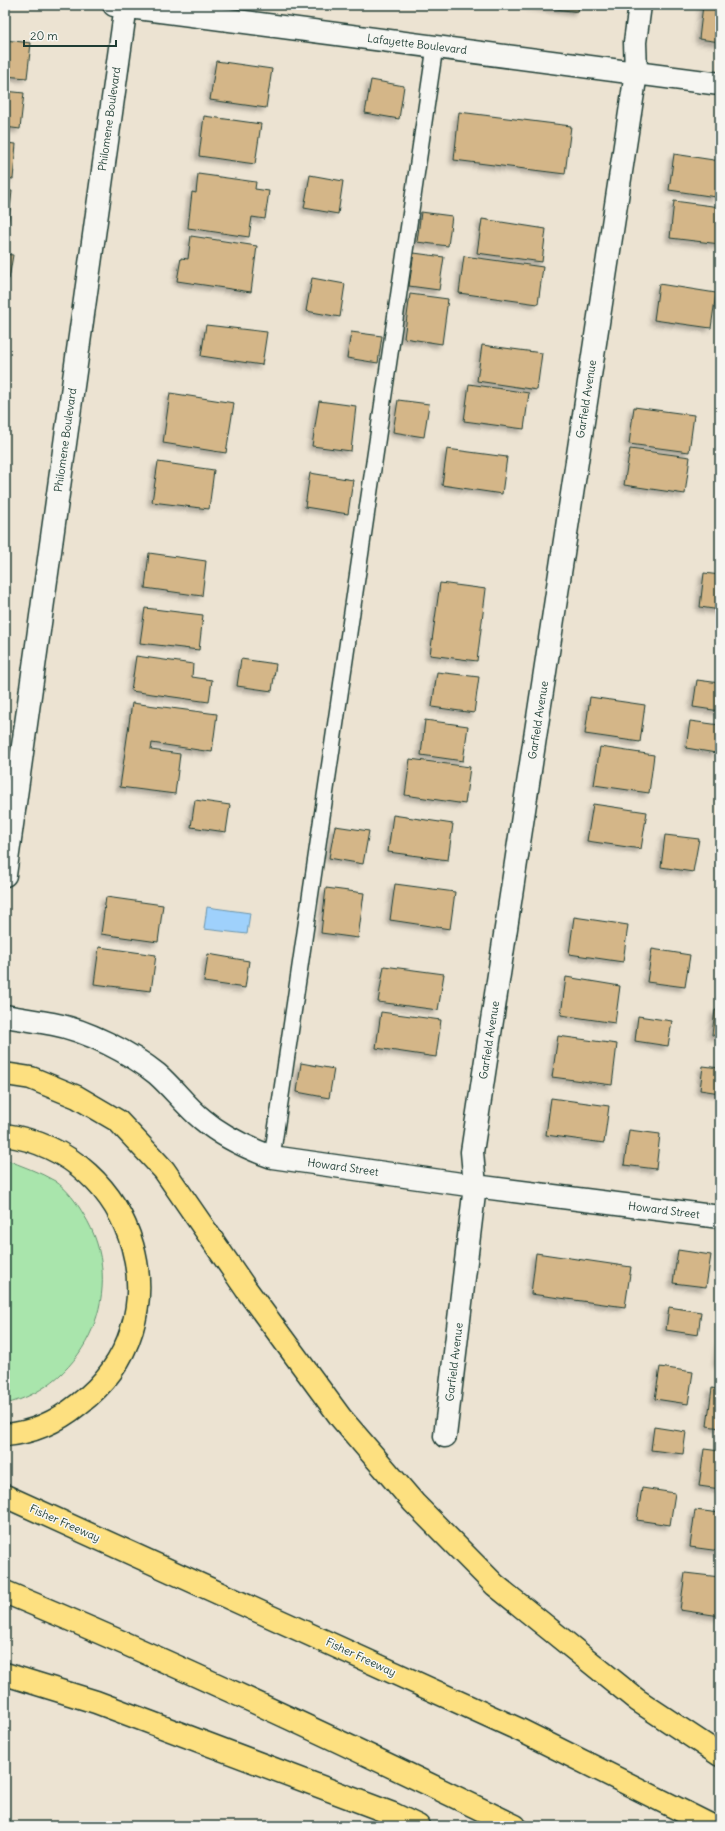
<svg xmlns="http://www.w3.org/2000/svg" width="725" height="1831" font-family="Delius,sans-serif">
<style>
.green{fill:#a9e5ac;stroke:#649170}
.water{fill:#9fd1fc;stroke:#6c96ac}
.building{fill:#d4b688;stroke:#1f3d34;filter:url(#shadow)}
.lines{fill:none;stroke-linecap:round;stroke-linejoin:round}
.lane-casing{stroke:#1f3d34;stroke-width:18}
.street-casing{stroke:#1f3d34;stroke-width:25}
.highway-casing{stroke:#1f3d34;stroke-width:25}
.lane{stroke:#f6f6f2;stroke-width:15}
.street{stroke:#f6f6f2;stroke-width:22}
.highway{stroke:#fde080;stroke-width:22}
.labels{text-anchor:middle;stroke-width:3;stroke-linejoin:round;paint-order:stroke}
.street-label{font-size:11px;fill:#1f3d34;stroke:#f6f6f2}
</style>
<defs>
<filter id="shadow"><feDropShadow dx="-3.5" dy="3.5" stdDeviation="2" flood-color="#0004"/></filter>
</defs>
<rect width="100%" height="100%" fill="#ece3d2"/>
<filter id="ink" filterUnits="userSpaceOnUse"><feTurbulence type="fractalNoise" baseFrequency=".025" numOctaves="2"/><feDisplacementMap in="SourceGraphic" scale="8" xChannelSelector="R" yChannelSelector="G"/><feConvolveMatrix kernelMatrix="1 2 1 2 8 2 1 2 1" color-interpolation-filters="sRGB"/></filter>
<g filter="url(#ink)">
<path class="green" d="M5 1159C21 1166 40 1172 55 1181 67 1189 77 1203 84 1215 129 1287 87 1385 5 1404Z"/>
<path class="water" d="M207 907 250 913 247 934 204 929Z"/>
<path class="building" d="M527 5H579L578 12Z
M703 5H720V42L699 39Z
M5 40 31 43 27 78 5 76Z
M216 61 272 69 266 108 210 100Z
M371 80 404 86 399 119 365 113Z
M5 91 24 93 20 129 5 127Z
M459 112 571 126 565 174 454 160Z
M204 116 261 124 255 164 199 156Z
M5 143 16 144 13 179 5 178Z
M674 154 720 161 716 197 669 190Z
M198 174 256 182 255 189 269 191 265 219 252 217 249 237 188 228 192 192 196 193Z
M310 175 343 181 338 214 304 208Z
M5 191H12L8 228H5Z
M674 201 720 207V244L670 238Z
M421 212 452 216 448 246 417 242Z
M482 219 546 229 542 262 477 253Z
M191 236 257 246 251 292 177 281 181 258 188 259Z
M414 253 444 257 439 290 409 286Z
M5 254 13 255 9 279H5Z
M464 256 543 267 538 304 459 293Z
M312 278 345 284 340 317 306 311Z
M659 284 716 293 711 328 654 320Z
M410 294 448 299 442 344 404 338Z
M206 325 267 332 262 365 201 356Z
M351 332 382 336 378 363 347 358Z
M482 345 542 353 537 390 477 381Z
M469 384 529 393 524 429 464 421Z
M170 393 234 403 226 453 163 443Z
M398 400 429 404 424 437 393 432Z
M319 401 356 406 351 451 312 446Z
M634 407 694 415 689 452 629 444Z
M447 449 507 457 502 494 442 485Z
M630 449 690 457 685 494 624 485Z
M158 462 214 470 209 509 152 502Z
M310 473 353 480 348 514 305 507Z
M149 553 206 561 202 596 145 588Z
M704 573 720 575V610L700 607Z
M440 583 486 589 477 661 430 655Z
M145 608 203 615 199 650 140 643Z
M136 656 193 664 192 677 212 680 209 702 131 691Z
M241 659 276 664 272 691 237 686Z
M437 672 479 677 474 713 432 707Z
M697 680 720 683V711L693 707Z
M590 697 645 705 640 742 585 734Z
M132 703 217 714 212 752 152 743 151 750 180 754 175 794 120 787Z
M425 720 468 726 463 761 421 755Z
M690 721 720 725 716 753 686 748Z
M600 747 654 755 649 793 594 785Z
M410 759 470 767 465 804 405 795Z
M195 800 230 805 226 832 191 827Z
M593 804 647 812 641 849 587 841Z
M393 815 453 824 448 860 388 852Z
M335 826 369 831 363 864 329 858Z
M665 835 699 839 693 872 661 867Z
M395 884 455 892 450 929 390 920Z
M326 888 364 893 358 938 321 933Z
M106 897 163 905 158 942 101 934Z
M574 917 628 925 623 962 569 954Z
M99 947 156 955 151 991 94 984Z
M652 949 690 955 685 987 647 982Z
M208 954 249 961 245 988 204 982Z
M384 966 444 974 438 1010 378 1002Z
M566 977 620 986 615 1023 561 1015Z
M715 1010 720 1011V1036L712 1035Z
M381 1012 441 1020 436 1057 376 1048Z
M638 1016 672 1021 668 1046 635 1041Z
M558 1036 617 1044 612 1085 552 1077Z
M301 1063 334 1069 329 1098 297 1092Z
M703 1066 720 1068V1093L700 1090Z
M551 1098 609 1106 604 1143 546 1135Z
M629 1130 660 1134 656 1169 624 1165Z
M678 1250 711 1255 706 1287 673 1283Z
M536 1253 631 1267 625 1307 531 1294Z
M669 1307 701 1312 698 1335 666 1330Z
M720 1342V1363H717Z
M660 1367 693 1372 688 1404 655 1399Z
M712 1388 720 1390V1428L707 1426Z
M654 1427 686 1432 683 1454 651 1450Z
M704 1449 720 1451V1489L699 1486Z
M642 1488 675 1493 670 1525 637 1520Z
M695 1510 720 1513V1551L690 1547Z
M685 1573 720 1577V1616L680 1610Z"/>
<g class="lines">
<defs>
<path id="lane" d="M272 1157 435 47"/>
<path id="street" d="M114 5 720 84
M5 875 126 5
M5 1016C21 1019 37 1021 53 1024 86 1030 131 1053 157 1074 173 1088 186 1106 202 1119 223 1137 247 1148 272 1157L475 1186 720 1217
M445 1436 475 1186 472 1152 636 73 635 42 640 5"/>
<path id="highway" d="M5 1074 31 1078 77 1097 118 1121 164 1170 246 1289 341 1418 414 1503 495 1585 637 1700 720 1755
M5 1135C138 1154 187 1322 79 1404 58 1421 32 1433 5 1435
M5 1496 520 1730 712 1826
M5 1592C178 1664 347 1744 515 1826
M5 1674 96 1702 393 1814 418 1826"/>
</defs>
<use href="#lane" class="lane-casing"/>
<use href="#street" class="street-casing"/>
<use href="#highway" class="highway-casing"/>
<use href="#lane" class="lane"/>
<use href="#street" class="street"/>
<use href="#highway" class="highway"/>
</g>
</g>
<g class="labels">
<g class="street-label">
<text transform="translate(417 44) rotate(7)" y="4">Lafayette Boulevard</text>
<text transform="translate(109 119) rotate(-82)" y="4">Philomene Boulevard</text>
<text transform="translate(586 399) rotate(-81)" y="4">Garfield Avenue</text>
<text transform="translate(65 440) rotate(-82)" y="4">Philomene Boulevard</text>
<text transform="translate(538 720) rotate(-81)" y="4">Garfield Avenue</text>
<text transform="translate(489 1040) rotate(-81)" y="4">Garfield Avenue</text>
<text transform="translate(343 1167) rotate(8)" y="4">Howard Street</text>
<text transform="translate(664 1210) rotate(7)" y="4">Howard Street</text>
<text transform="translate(454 1362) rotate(-83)" y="4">Garfield Avenue</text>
<text transform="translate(65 1523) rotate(24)" y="4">Fisher Freeway</text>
<text transform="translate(361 1657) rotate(25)" y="4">Fisher Freeway</text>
</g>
</g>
<rect width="725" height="1831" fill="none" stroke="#f6f6f2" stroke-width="20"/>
<rect x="10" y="10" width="705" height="1811" fill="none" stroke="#1f3d34" stroke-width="1.5" filter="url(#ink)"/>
<path d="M24 40v6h92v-6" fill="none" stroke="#1f3d34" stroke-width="2"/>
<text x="30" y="40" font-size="12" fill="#1f3d34" stroke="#f6f6f2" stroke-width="3" paint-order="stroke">20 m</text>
</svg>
